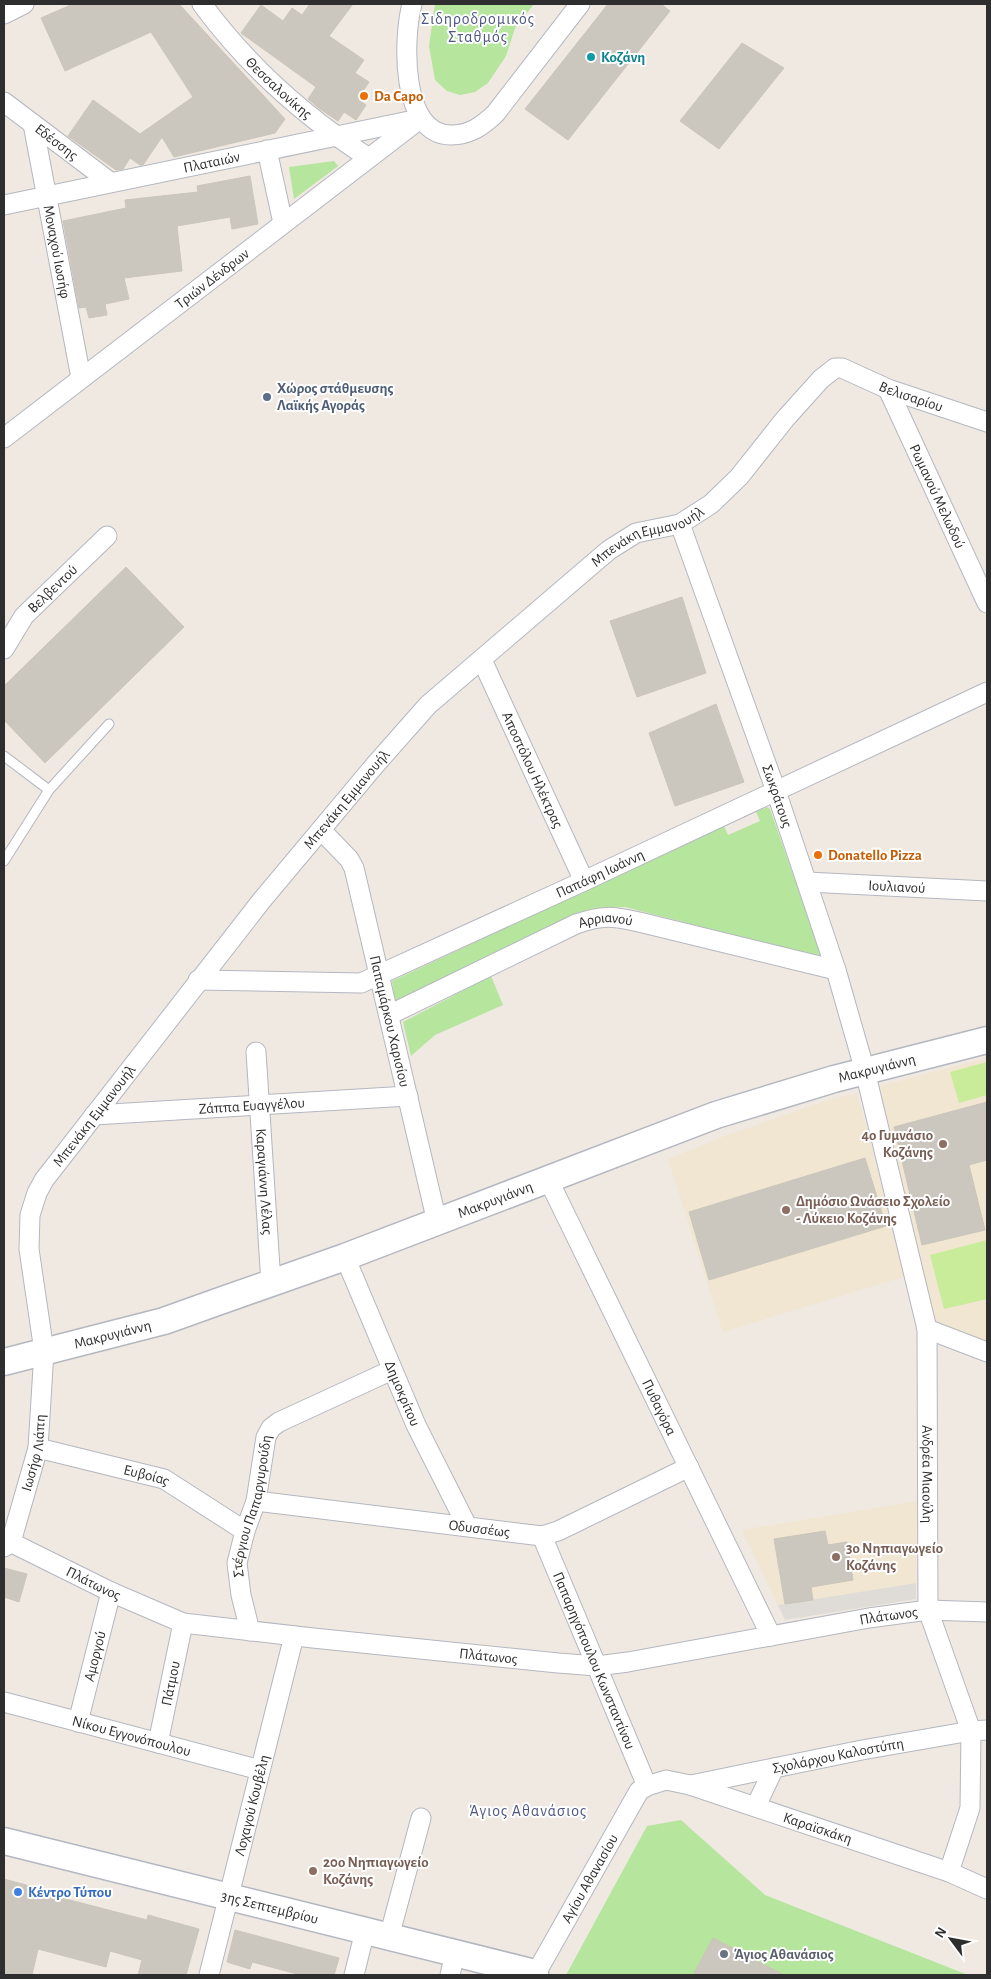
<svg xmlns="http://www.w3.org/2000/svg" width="991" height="1979" font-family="'Alegreya Sans',sans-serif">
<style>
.education{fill:#f0e6d1}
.green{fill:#b6e59e}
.pitch{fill:#c9ec9a}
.plaza{fill:#dfdcd8}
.building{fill:#cbc7bf;stroke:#cbc5ba}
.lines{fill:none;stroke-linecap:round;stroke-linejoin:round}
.lane-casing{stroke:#b4b7c1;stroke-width:11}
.street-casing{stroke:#b4b7c1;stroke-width:21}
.secondary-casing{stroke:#b4b7c1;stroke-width:29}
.lane{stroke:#fff;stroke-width:9}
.street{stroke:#fff;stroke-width:19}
.secondary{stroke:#fff;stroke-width:26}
.culture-dot{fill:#0f9aa8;stroke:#fff;stroke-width:2}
.food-dot{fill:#e8710a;stroke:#fff;stroke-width:2}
.service-dot{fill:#5c6f8a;stroke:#fff;stroke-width:2}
.education-dot{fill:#8d6e63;stroke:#fff;stroke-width:2}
.shop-dot{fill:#3f7fe0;stroke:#fff;stroke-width:2}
.worship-dot{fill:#6b7280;stroke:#fff;stroke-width:2}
.labels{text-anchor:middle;stroke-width:4;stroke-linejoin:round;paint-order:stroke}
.culture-label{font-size:15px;font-weight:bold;fill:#0d838f;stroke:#fff;text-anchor:start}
.street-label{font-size:15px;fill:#2e2e2e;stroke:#fff}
.food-label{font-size:15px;font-weight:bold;fill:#c56008;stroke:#fff;text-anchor:start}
.service-label{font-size:15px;font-weight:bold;fill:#4e5e75;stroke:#fff;text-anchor:start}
.education-label{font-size:15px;font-weight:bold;fill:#785e54;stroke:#fff;text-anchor:start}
.shop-label{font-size:15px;font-weight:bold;fill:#366cbe;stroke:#fff;text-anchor:start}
.worship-label{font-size:15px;font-weight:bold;fill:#5b616d;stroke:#fff;text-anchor:start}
.neighbourhood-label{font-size:16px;letter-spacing:1px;fill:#4d5680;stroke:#fff}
</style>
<rect width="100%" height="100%" fill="#efe9e1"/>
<path class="education" d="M987 1058V1342L931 1320 876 1087Z
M857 1093 906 1276 723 1332 668 1159 722 1137 822 1102Z
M917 1501 916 1583 778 1605 742 1530Z"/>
<path class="green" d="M435 4H534L515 28 506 56 488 83 475 92 460 95 447 91 435 80 429 46Z
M334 161 338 166 294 199 289 167Z
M767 807 770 809 821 954 820 957 625 907 602 908 583 911 397 1002 395 1001 392 981 724 826 728 835 760 821 756 812Z
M491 976 503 1005 435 1035 411 1056 403 1022Z
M681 1820 765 1895 968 1975H566L647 1826Z"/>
<path class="pitch" d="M987 1062V1095L959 1103 950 1072Z
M987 1240V1299L944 1309 930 1255Z"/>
<path class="plaza" d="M916 1583V1599L785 1620 778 1605Z"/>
<path class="building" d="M73 4H179L285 119 275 133 174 157 162 137 143 165H140L130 158 123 169 116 170 68 136 93 100 140 134 193 97 151 32 65 71 41 18Z
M310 4H353L329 36 364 60 355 73 369 82 358 99 366 105 356 120 344 112 338 121 320 109 308 99 316 87 241 33 261 5 283 21 292 8 302 15Z
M608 4H661L670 11 568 140 525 109Z
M742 43 784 68 719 149 680 121Z
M250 176 258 224 232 229 230 217 177 226 182 271 124 278 129 299 105 304 107 315 89 318 86 307 79 308 63 221 126 208 125 200 198 192 197 186Z
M126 567 184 627 45 763 4 720V686Z
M682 597 706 673 637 697 610 621Z
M716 704 744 782 675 806 649 733Z
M987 1102V1160L969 1165 985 1230 922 1245 894 1127Z
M865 1158 886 1226 709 1280 689 1212Z
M825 1531 828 1545 847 1542 853 1580 811 1587 813 1600 785 1604 774 1539Z
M4 1568 27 1574 19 1602 4 1597Z
M4 1879 59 1894 58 1897 147 1920 148 1915 199 1929 186 1975H138L142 1960 110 1951 106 1967 38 1949 32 1975H4Z
M235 1930 339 1958 334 1975H301L252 1962 250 1969 227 1962Z
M713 1938 784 1975H693Z"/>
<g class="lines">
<defs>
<path id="lane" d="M4 756 49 790
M4 861 49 790 109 724"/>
<g id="street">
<path id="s1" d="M202 4C247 65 305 117 369 158"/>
<path d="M412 4C403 38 400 135 451 135 470 135 482 126 495 114L580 4"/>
<path d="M4 14 24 4"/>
<path id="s2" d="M4 102 110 182"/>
<path id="s3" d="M33 124 81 378"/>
<path d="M267 150 283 223"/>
<path id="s4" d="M4 205 414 120"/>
<path id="s5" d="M888 389 987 603"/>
<path id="s6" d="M4 438 420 119"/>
<path id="s7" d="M680 524 776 791 836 970 865 1071 927 1329 928 1610 971 1731 970 1808 949 1872"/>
<path id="s8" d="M4 649 24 616 107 536"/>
<path id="s9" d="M482 660 584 881"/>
<path id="s10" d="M321 830 349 859 354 868 437 1222"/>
<path id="s11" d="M807 882 987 891"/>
<path id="s12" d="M198 980 361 983 584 881 987 692"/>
<path id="s13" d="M389 1015 576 924C603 915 611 916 639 922L836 970"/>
<path id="s14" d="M256 1052 271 1283"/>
<path id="s15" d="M94 1115 408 1096"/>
<path id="s16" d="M548 1179 771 1636"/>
<path id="s17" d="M345 1257 416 1425 467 1526"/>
<path d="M927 1329 987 1352"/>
<path id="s18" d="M38 1448 164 1479 245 1531"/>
<path id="s19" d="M256 1501 542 1536 558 1531 689 1467"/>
<path id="s20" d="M542 1536 647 1786"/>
<path id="s21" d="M4 1539 111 1592 183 1623 313 1638 558 1663 597 1666 628 1662 869 1618 928 1610 987 1612"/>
<path id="s22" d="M4 1547 11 1542 38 1448 44 1351 29 1249 30 1215 37 1193 44 1180 262 900 375 765 428 705 609 550 636 533 680 524 711 504 739 477 785 419 821 379 835 368H842L888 389 987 422"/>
<path id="s23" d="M250 1631 241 1595 237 1563 245 1531 256 1501 266 1437 271 1428 279 1422 392 1370"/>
<path id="s24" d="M4 1702 260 1770"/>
<path id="s25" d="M78 1722 111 1592"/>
<path id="s26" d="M158 1743 183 1623"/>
<path id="s27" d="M691 1785 862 1750 971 1731 987 1730"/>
<path d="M756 1806 774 1768"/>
<path d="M389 1937 421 1818"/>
<path id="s28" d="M209 1975 294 1636"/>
<path d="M354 1975 365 1931"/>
<path d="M450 1975 455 1953"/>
<path id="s29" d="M535 1975 639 1791 647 1786 666 1780 690 1785 949 1872 987 1889"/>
</g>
<g id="secondary">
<path id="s30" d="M4 1362 164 1321 220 1301 345 1257 716 1115 834 1079 987 1040"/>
<path id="s31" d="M4 1841 535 1973"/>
</g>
</defs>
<use href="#lane" class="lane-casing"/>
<use href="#street" class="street-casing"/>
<use href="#secondary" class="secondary-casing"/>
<use href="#lane" class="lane"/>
<use href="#street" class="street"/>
<use href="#secondary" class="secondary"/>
</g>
<circle class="culture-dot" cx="591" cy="57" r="5"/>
<g class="food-dot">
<circle cx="364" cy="96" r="5"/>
<circle cx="818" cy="855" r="5"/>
</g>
<circle class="service-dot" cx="267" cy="397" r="5"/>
<g class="education-dot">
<circle cx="943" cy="1144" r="5"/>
<circle cx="786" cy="1210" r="5"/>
<circle cx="836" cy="1557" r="5"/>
<circle cx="313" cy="1871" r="5"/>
</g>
<circle class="shop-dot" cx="18" cy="1892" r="5"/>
<circle class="worship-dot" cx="724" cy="1954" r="5"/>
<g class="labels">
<g class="culture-label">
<text x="601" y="62">Κοζάνη</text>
</g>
<g class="street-label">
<text dy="5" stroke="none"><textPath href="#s1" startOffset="114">Θεσσαλονίκης</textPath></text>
<text dy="5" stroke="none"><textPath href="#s2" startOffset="66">Εδέσσης</textPath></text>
<text dy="5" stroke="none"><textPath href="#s4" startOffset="212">Πλαταιών</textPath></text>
<text dy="5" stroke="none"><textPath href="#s3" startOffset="130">Μοναχού Ιωσήφ</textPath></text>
<text dy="5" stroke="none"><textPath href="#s6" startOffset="262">Τριών Δένδρων</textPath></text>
<text dy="5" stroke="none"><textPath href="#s22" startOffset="1608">Βελισαρίου</textPath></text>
<text dy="5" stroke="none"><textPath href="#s5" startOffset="118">Ρωμανού Μελωδού</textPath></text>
<text dy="5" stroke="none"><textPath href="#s22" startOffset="1269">Μπενάκη Εμμανουήλ</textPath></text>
<text dy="5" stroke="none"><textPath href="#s8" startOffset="78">Βελβεντού</textPath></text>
<text dy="5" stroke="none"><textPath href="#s9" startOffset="121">Αποστόλου Ηλέκτρας</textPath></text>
<text dy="5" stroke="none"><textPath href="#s7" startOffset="289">Σωκράτους</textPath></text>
<text dy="5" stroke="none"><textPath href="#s22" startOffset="865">Μπενάκη Εμμανουήλ</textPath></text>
<text dy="5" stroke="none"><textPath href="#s12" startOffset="426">Παπάφη Ιωάννη</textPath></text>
<text dy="5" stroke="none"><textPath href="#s11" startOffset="90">Ιουλιανού</textPath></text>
<text dy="5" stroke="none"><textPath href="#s13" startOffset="238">Αρριανού</textPath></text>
<text dy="5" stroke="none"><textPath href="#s10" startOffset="208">Παπαμάρκου Χαρισίου</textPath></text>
<text dy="5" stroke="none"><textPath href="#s30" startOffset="922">Μακρυγιάννη</textPath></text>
<text dy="5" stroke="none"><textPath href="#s15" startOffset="158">Ζάππα Ευαγγέλου</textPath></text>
<text dy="5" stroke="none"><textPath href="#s22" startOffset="460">Μπενάκη Εμμανουήλ</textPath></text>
<text dy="5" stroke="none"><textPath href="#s14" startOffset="130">Καραγιάννη Λέλας</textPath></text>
<text dy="5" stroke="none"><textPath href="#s30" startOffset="518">Μακρυγιάννη</textPath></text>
<text dy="5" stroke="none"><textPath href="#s30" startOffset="112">Μακρυγιάννη</textPath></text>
<text dy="5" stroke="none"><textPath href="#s17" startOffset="148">Δημοκρίτου</textPath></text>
<text dy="5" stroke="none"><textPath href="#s16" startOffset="254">Πυθαγόρα</textPath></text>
<text dy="5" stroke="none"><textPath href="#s22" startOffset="101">Ιωσήφ Λιάπη</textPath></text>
<text dy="5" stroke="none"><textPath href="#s7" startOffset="988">Ανδρέα Μιαούλη</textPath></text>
<text dy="5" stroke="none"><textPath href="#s18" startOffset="112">Ευβoίας</textPath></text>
<text dy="5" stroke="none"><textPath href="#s23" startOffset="128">Στέργιου Παπαργυρούδη</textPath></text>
<text dy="5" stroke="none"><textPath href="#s19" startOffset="225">Οδυσσέως</textPath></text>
<text dy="5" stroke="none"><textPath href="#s21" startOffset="100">Πλάτωνος</textPath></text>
<text dy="5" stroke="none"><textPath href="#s21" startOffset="910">Πλάτωνος</textPath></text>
<text dy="5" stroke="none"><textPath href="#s21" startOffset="505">Πλάτωνος</textPath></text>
<text dy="5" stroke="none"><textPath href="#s25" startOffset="68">Αμοργού</textPath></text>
<text dy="5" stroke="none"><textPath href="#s20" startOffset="135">Παπαρηγόπουλου Κωνσταντίνου</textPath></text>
<text dy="5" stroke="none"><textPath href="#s26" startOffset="61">Πάτμου</textPath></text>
<text dy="5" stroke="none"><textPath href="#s24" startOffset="132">Νίκου Εγγονόπουλου</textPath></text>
<text dy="5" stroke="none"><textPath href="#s27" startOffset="150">Σχολάρχου Καλοστύπη</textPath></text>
<text dy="5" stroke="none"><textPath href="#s28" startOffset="175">Λοχαγού Κουβέλη</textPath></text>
<text dy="5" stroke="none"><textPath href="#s29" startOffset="400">Καραϊσκάκη</textPath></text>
<text dy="5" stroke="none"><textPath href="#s29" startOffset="111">Αγίου Αθανασίου</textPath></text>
<text dy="5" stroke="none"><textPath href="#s31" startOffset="274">3ης Σεπτεμβρίου</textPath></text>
</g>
<g class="food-label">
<text x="374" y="101">Da Capo</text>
<text x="828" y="860">Donatello Pizza</text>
</g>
<g class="service-label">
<text x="277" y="393">Χώρος στάθμευσης<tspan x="277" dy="17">Λαϊκής Αγοράς</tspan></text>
</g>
<g class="education-label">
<text x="933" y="1140" text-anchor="end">4ο Γυμνάσιο<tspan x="933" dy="17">Κοζάνης</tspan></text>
<text x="796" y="1206">Δημόσιο Ωνάσειο Σχολείο<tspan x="796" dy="17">- Λύκειο Κοζάνης</tspan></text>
<text x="846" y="1553">3ο Νηπιαγωγείο<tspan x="846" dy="17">Κοζάνης</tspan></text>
<text x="323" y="1867">20ο Νηπιαγωγείο<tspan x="323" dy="17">Κοζάνης</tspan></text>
</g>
<g class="shop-label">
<text x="28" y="1897">Κέντρο Τύπου</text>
</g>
<g class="worship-label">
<text x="734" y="1959">Άγιος Αθανάσιος</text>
</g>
<g class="neighbourhood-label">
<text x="478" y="24">Σιδηροδρομικός<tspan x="478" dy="18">Σταθμός</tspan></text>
<text x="528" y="1816">Άγιος Αθανάσιος</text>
</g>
</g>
<rect width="991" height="1979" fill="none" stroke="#2e2e2e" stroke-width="10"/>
<g transform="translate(951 1939) rotate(302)" stroke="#ffffff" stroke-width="4" paint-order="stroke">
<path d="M0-4L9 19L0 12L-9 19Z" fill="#2e2e2e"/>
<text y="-8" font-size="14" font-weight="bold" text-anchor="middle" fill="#2e2e2e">N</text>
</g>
</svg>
